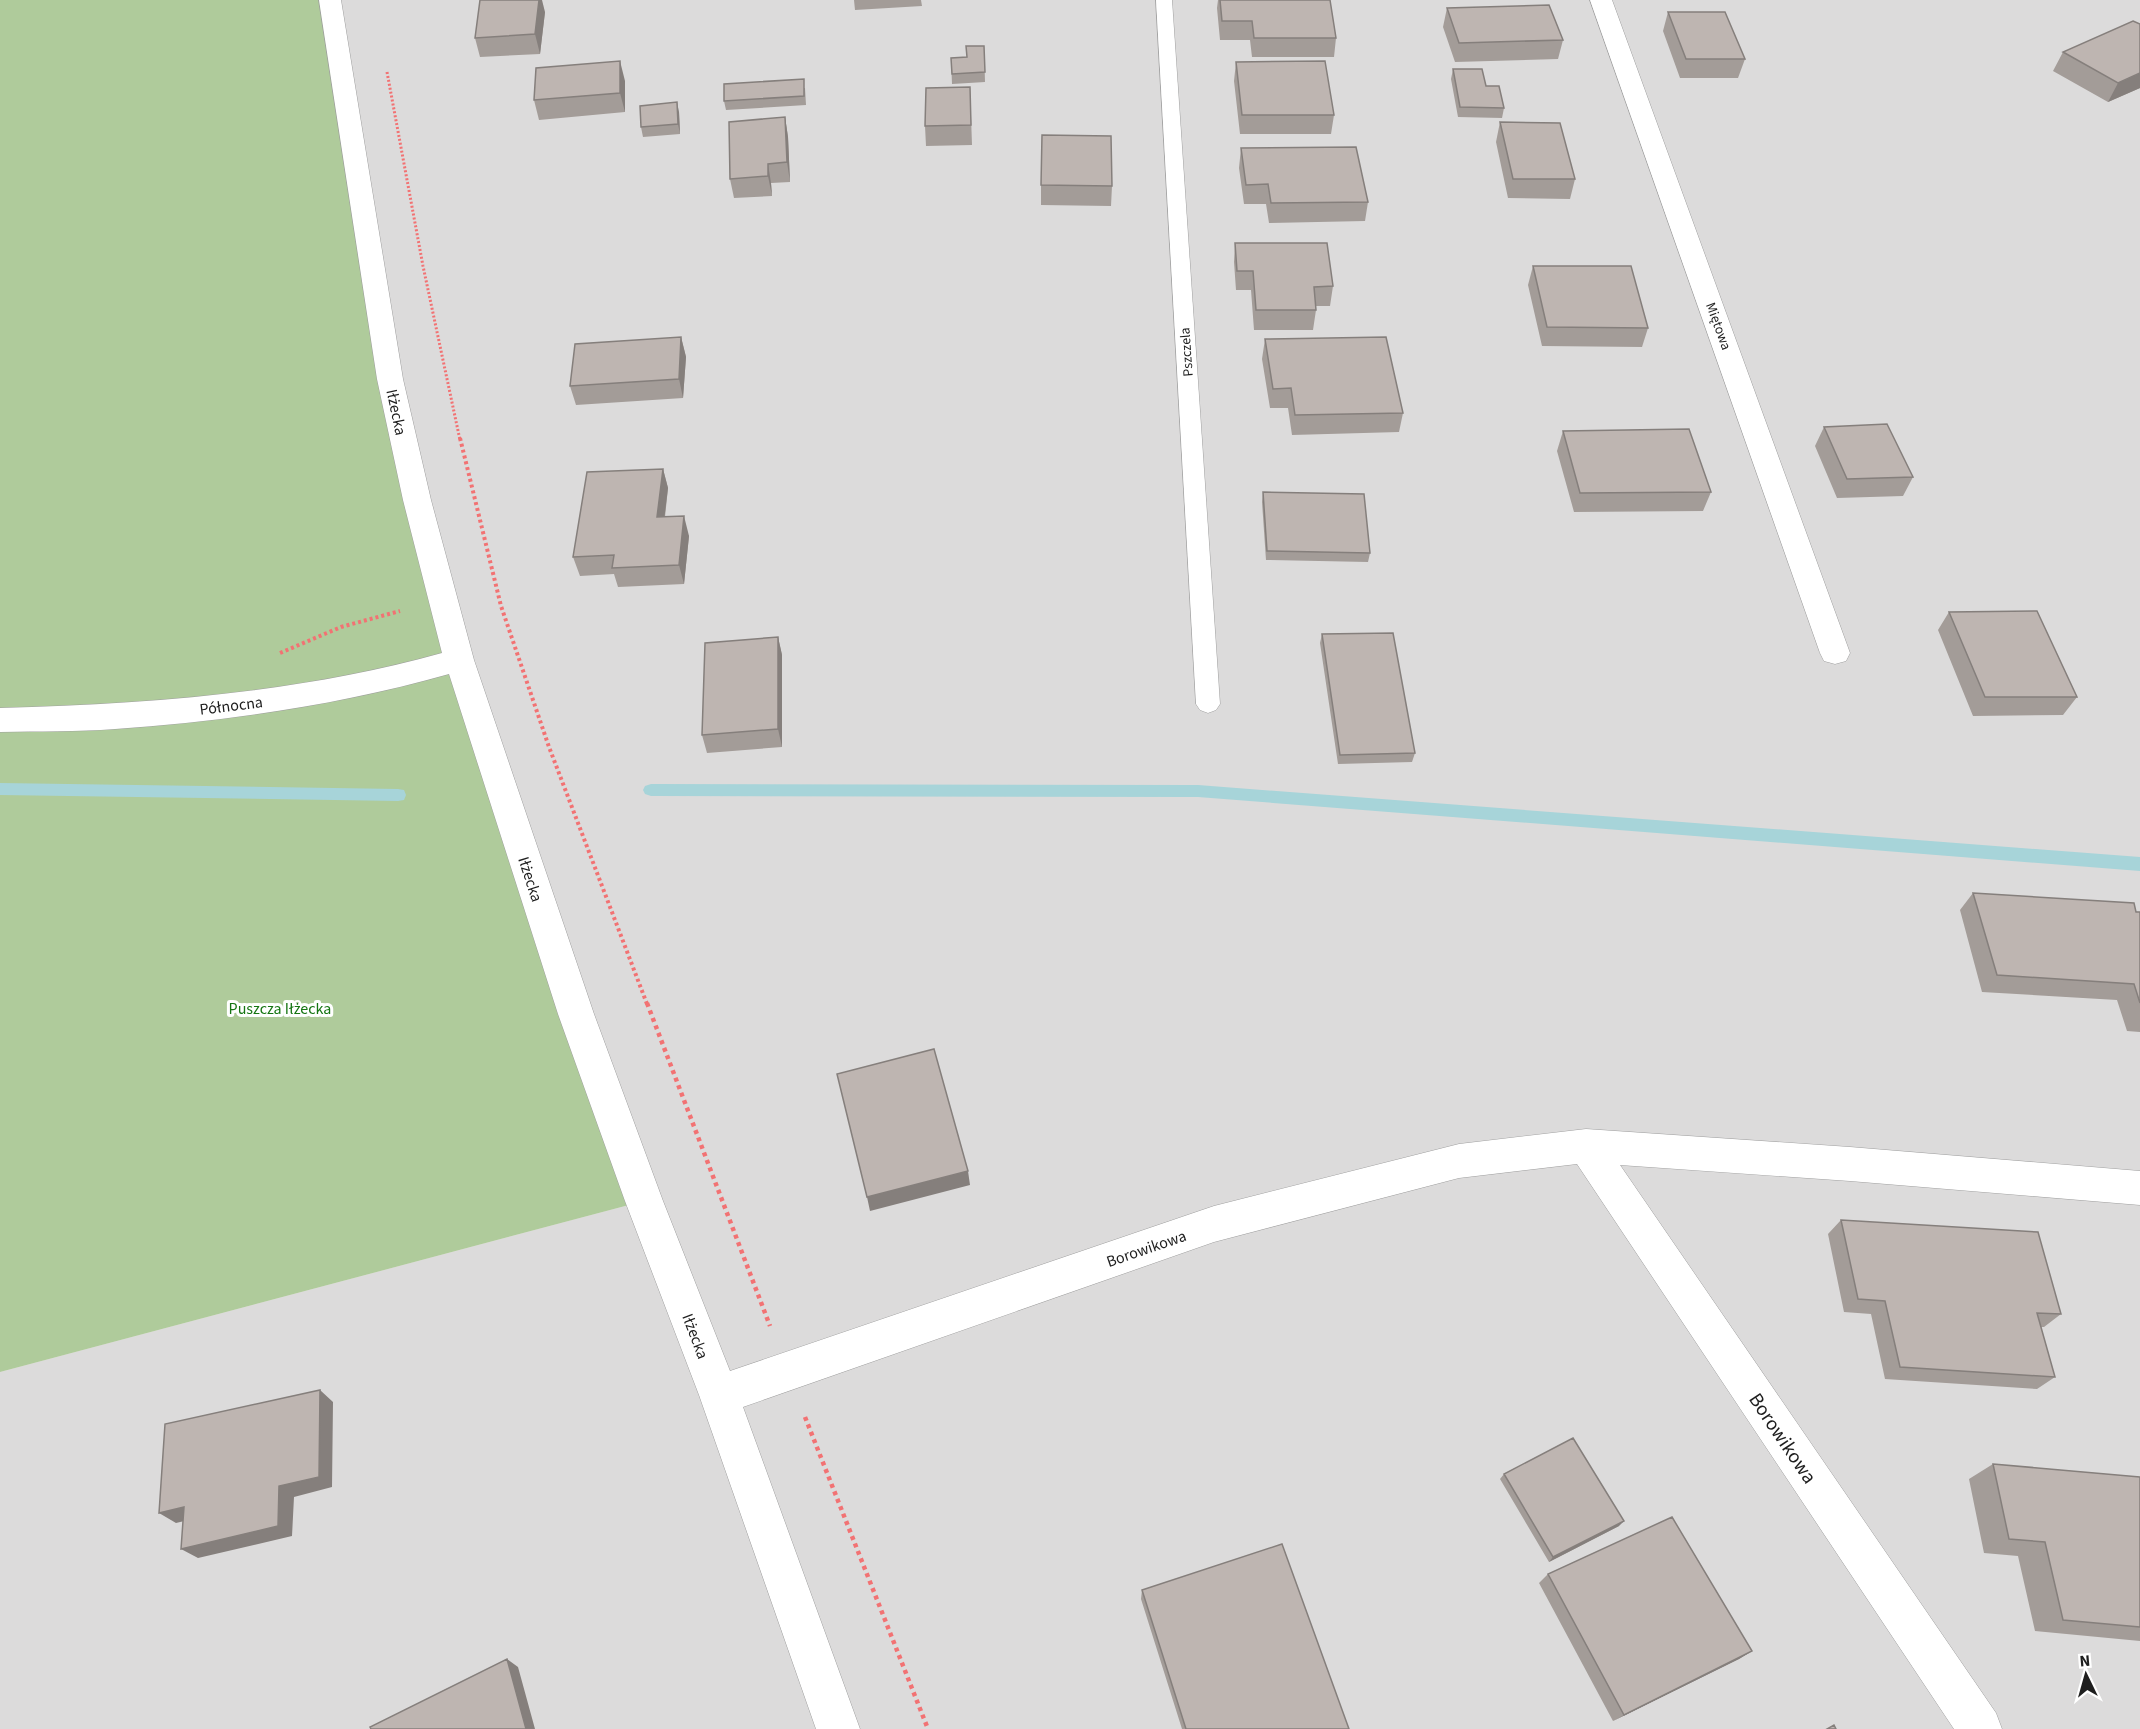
<svg xmlns="http://www.w3.org/2000/svg" width="2140" height="1729" font-family="'Source Sans 3',sans-serif">
<style>
.residential{fill:#dcdbdb}
.forest{fill:#afcb9b}
.lines{fill:none;stroke-linecap:round;stroke-linejoin:round}
.stream{fill:#a7d4d9;fill-rule:evenodd}
.service-casing{stroke:#9f9f9f;stroke-width:1}
.minor-casing{stroke:#9f9f9f;stroke-width:1}
.path-far2{stroke:#f27273;stroke-width:3;stroke-dasharray:2 2;stroke-linecap:butt}
.path-far1{stroke:#f27273;stroke-width:4;stroke-dasharray:3 3;stroke-linecap:butt}
.path{stroke:#f27273;stroke-width:4.5;stroke-dasharray:4 4;stroke-linecap:butt}
.service{fill:#fff;fill-rule:evenodd}
.minor{fill:#fff;fill-rule:evenodd}
.wall{fill:#a39c98}
.shaded-wall{fill:#857f7c}
.building{fill:#beb5b1;stroke:#857f7c;stroke-width:1.5}
.labels{text-anchor:middle;stroke-width:6;stroke-linejoin:round;paint-order:stroke}
.far-street-label{font-size:14px;fill:#1e1e1e;stroke:#fff}
.street-label{font-size:16px;fill:#1e1e1e;stroke:#fff}
.park-label{font-size:16px;fill:#157512;stroke:#fff}
.near-street-label{font-size:20px;fill:#1e1e1e;stroke:#fff}
</style>
<rect width="100%" height="100%" fill="#eeeae4"/>
<path class="residential" d="M330 0H2140V1729H0V1372L644 1201 417 500Z"/>
<path class="forest" d="M0 0H330L417 500 644 1201 0 1372Z"/>
<g class="lines">
<path class="stream" d="M0 783 398 789 404 790 406 795 404 800 398 801 0 795Z
M651 784 1198 785 2140 857V871L1198 797 651 796 645 794 643 790 645 786Z"/>
<defs>
<path id="service" d="M1156 0H1172L1220 704 1216 710 1208 713 1200 710 1196 704Z"/>
<path id="minor" d="M319 0H341L403 379 431 500 474 660 594 1014 663 1201 730 1371 1214 1206 1459 1144 1586 1129 1850 1147 2140 1171V1205L1850 1181 1620 1165 1996 1713 2002 1729H1954L1577 1164 1459 1178 1214 1242 743 1407 860 1729H816L699 1395 625 1201 558 1014 449 674C340 705 227 721 115 729 77 732 38 731 0 732V708C149 704 298 693 442 653L403 500 377 379Z
M1590 0H1612L1850 653 1846 661 1835 664 1824 661 1820 653Z"/>
</defs>
<use href="#service" class="service-casing"/>
<use href="#minor" class="minor-casing"/>
<path class="path-far2" d="M387 72 423 266 460 440"/>
<path class="path-far1" d="M460 438 501 606 549 747 647 1004
M280 653 341 627 400 611"/>
<path class="path" d="M647 1003 770 1326
M805 1417 928 1729"/>
<use href="#service" class="service"/>
<use href="#minor" class="minor"/>
</g>
<path class="wall" d="M854 0H921L922 6 855 10Z
M1218 0H1330L1336 38 1334 57H1252L1250 40H1220L1217 8Z
M1447 8 1563 40 1558 59 1455 62 1443 27Z
M545 12 540 54 480 57 475 38Z
M1668 12 1745 59 1738 78H1680L1663 31Z
M984 46 985 82 952 84 951 58 967 57Z
M2063 52 2140 88 2108 102 2053 71Z
M1236 62 1334 115 1331 134H1240L1234 81Z
M1453 69 1486 86 1504 108 1502 118 1458 117 1451 79Z
M625 81V112L539 120 534 100Z
M970 87 972 145 926 146 925 126Z
M805 88 806 105 726 110 724 101Z
M679 112 680 134 643 137 641 127Z
M785 117 788 137 790 182 771 183 772 196 734 198 730 179Z
M1500 122 1575 179 1570 199 1508 198 1496 142Z
M1241 148 1368 202 1365 221 1269 223 1266 204H1244L1239 168Z
M1041 185 1112 186 1111 206 1041 205Z
M1235 243 1333 286 1330 306H1316V310L1313 330H1254L1251 290H1236L1234 262Z
M1533 266 1648 328 1642 347 1542 346 1528 285Z
M681 337 686 357 683 398 576 405 570 386Z
M1265 339 1403 413 1399 432 1292 435 1288 408H1270L1262 359Z
M1824 427 1913 477 1903 496 1837 498 1815 446Z
M1563 431 1711 492 1703 511 1574 512 1557 451Z
M663 469 668 488 665 517 689 536 684 584 618 587 614 574 580 576 573 557Z
M1263 492 1370 553 1368 562 1266 560 1262 502Z
M1949 612 2077 697 2063 715 1973 716 1938 630Z
M1322 634 1415 753 1412 762 1338 764 1320 643Z
M778 637 782 655V747L707 753 702 735Z
M1973 893 2140 912V1032L2127 1031 2117 1000 1982 992 1960 910Z
M1841 1220 2061 1314 2044 1327H2041L2055 1377 2037 1389 1885 1379 1871 1314 1844 1312 1828 1234Z
M1993 1464 2140 1477V1641L2035 1631 2018 1556 1984 1553 1969 1479Z
M1504 1474 1619 1526 1549 1562 1500 1479Z
M1548 1574 1752 1651 1739 1659 1613 1721 1539 1583Z
M1142 1590 1349 1729H1182L1141 1599Z"/>
<path class="shaded-wall" d="M539 0H542L545 12 540 54 535 34Z
M620 61 625 81V112L620 93Z
M2140 73V88L2108 102 2118 83Z
M677 102 679 112 680 134 678 124Z
M785 117 788 137 790 182 787 162Z
M768 164 771 183 772 196 768 176Z
M681 337 686 357 683 398 679 379Z
M663 469 668 488 662 537 657 517Z
M684 516 689 536 684 584 679 565Z
M778 637 782 655V747L778 729Z
M968 1171 970 1185 870 1211 867 1197Z
M320 1390 333 1402 332 1487 294 1497 292 1536 198 1558 181 1549 279 1486Z
M184 1507 201 1517 176 1523 159 1513Z
M1624 1521 1619 1526 1549 1562 1553 1557Z
M1752 1651 1739 1659 1613 1721 1624 1715Z
M507 1659 518 1667 535 1729H526Z"/>
<path class="building" d="M480 0H539L535 34 475 38Z
M1220 0H1330L1336 38H1254L1252 21H1222Z
M1549 5 1563 40 1459 43 1447 8Z
M1668 12H1725L1745 59H1686Z
M2133 21 2140 24V73L2118 83 2063 52Z
M966 46H984L985 72 952 74 951 58 967 57Z
M620 61V93L534 100 536 68Z
M1325 61 1334 115H1242L1236 62Z
M1453 69H1482L1486 86H1499L1504 108 1460 107Z
M804 79V96L724 101V84Z
M970 87 971 125 925 126 926 88Z
M677 102 678 124 641 127 640 106Z
M785 117 787 162 768 164V176L730 179 729 122Z
M1500 122 1560 123 1575 179H1513Z
M1042 135 1111 136 1112 186 1041 185Z
M1356 147 1368 202 1271 203 1268 184 1246 185 1241 148Z
M1235 243H1327L1333 286 1314 287 1316 310H1256L1253 271H1237Z
M1533 266H1631L1648 328 1547 327Z
M681 337 679 379 570 386 575 344Z
M1386 337 1403 413 1295 415 1291 388 1273 389 1265 339Z
M1887 424 1913 477 1847 479 1824 427Z
M1689 429 1711 492 1580 493 1563 431Z
M663 469 657 517 684 516 679 565 612 568 614 555 573 557 587 472Z
M1263 492 1364 494 1370 553 1267 551Z
M2037 611 2077 697H1985L1949 612Z
M1393 633 1415 753 1340 755 1322 634Z
M778 637V729L702 735 705 643Z
M1973 893 2134 903 2136 912H2140V1003L2134 984 1997 975Z
M934 1049 968 1171 867 1197 837 1074Z
M1841 1220 2038 1232 2061 1314 2037 1313 2055 1377 1900 1367 1885 1301 1858 1299Z
M320 1390 319 1477 279 1486 278 1526 181 1549 184 1507 159 1513 165 1424Z
M1573 1438 1624 1521 1553 1557 1504 1474Z
M1993 1464 2140 1477V1627L2063 1620 2045 1542 2009 1539Z
M1672 1517 1752 1651 1624 1715 1548 1574Z
M1282 1544 1349 1729H1186L1142 1590Z
M507 1659 526 1729H371L370 1727Z
M1834 1725 1836 1729H1827Z"/>
<g class="labels">
<g class="far-street-label">
<text transform="translate(1719 326) rotate(70)" y="5">Miętowa</text>
<text transform="translate(1186 352) rotate(-94)" y="5">Pszczela</text>
</g>
<g class="street-label">
<text transform="translate(397 412) rotate(78)" y="6">Iłżecka</text>
<text transform="translate(231 705) rotate(-7)" y="6">Północna</text>
<text transform="translate(531 879) rotate(72)" y="6">Iłżecka</text>
<text transform="translate(1146 1248) rotate(-19)" y="6">Borowikowa</text>
<text transform="translate(696 1336) rotate(69)" y="6">Iłżecka</text>
</g>
<g class="park-label">
<text x="280" y="1014">Puszcza Iłżecka</text>
</g>
<g class="near-street-label">
<text transform="translate(1783 1438) rotate(56)" y="7">Borowikowa</text>
</g>
</g>
<g transform="translate(2086 1675) rotate(355)" stroke="#ffffff" stroke-width="4.5" paint-order="stroke">
<path d="M0-4.5L10 22L0 15L-10 22Z" fill="#1e1e1e"/>
<text y="-9" font-size="16" font-weight="bold" text-anchor="middle" fill="#1e1e1e">N</text>
</g>
</svg>
